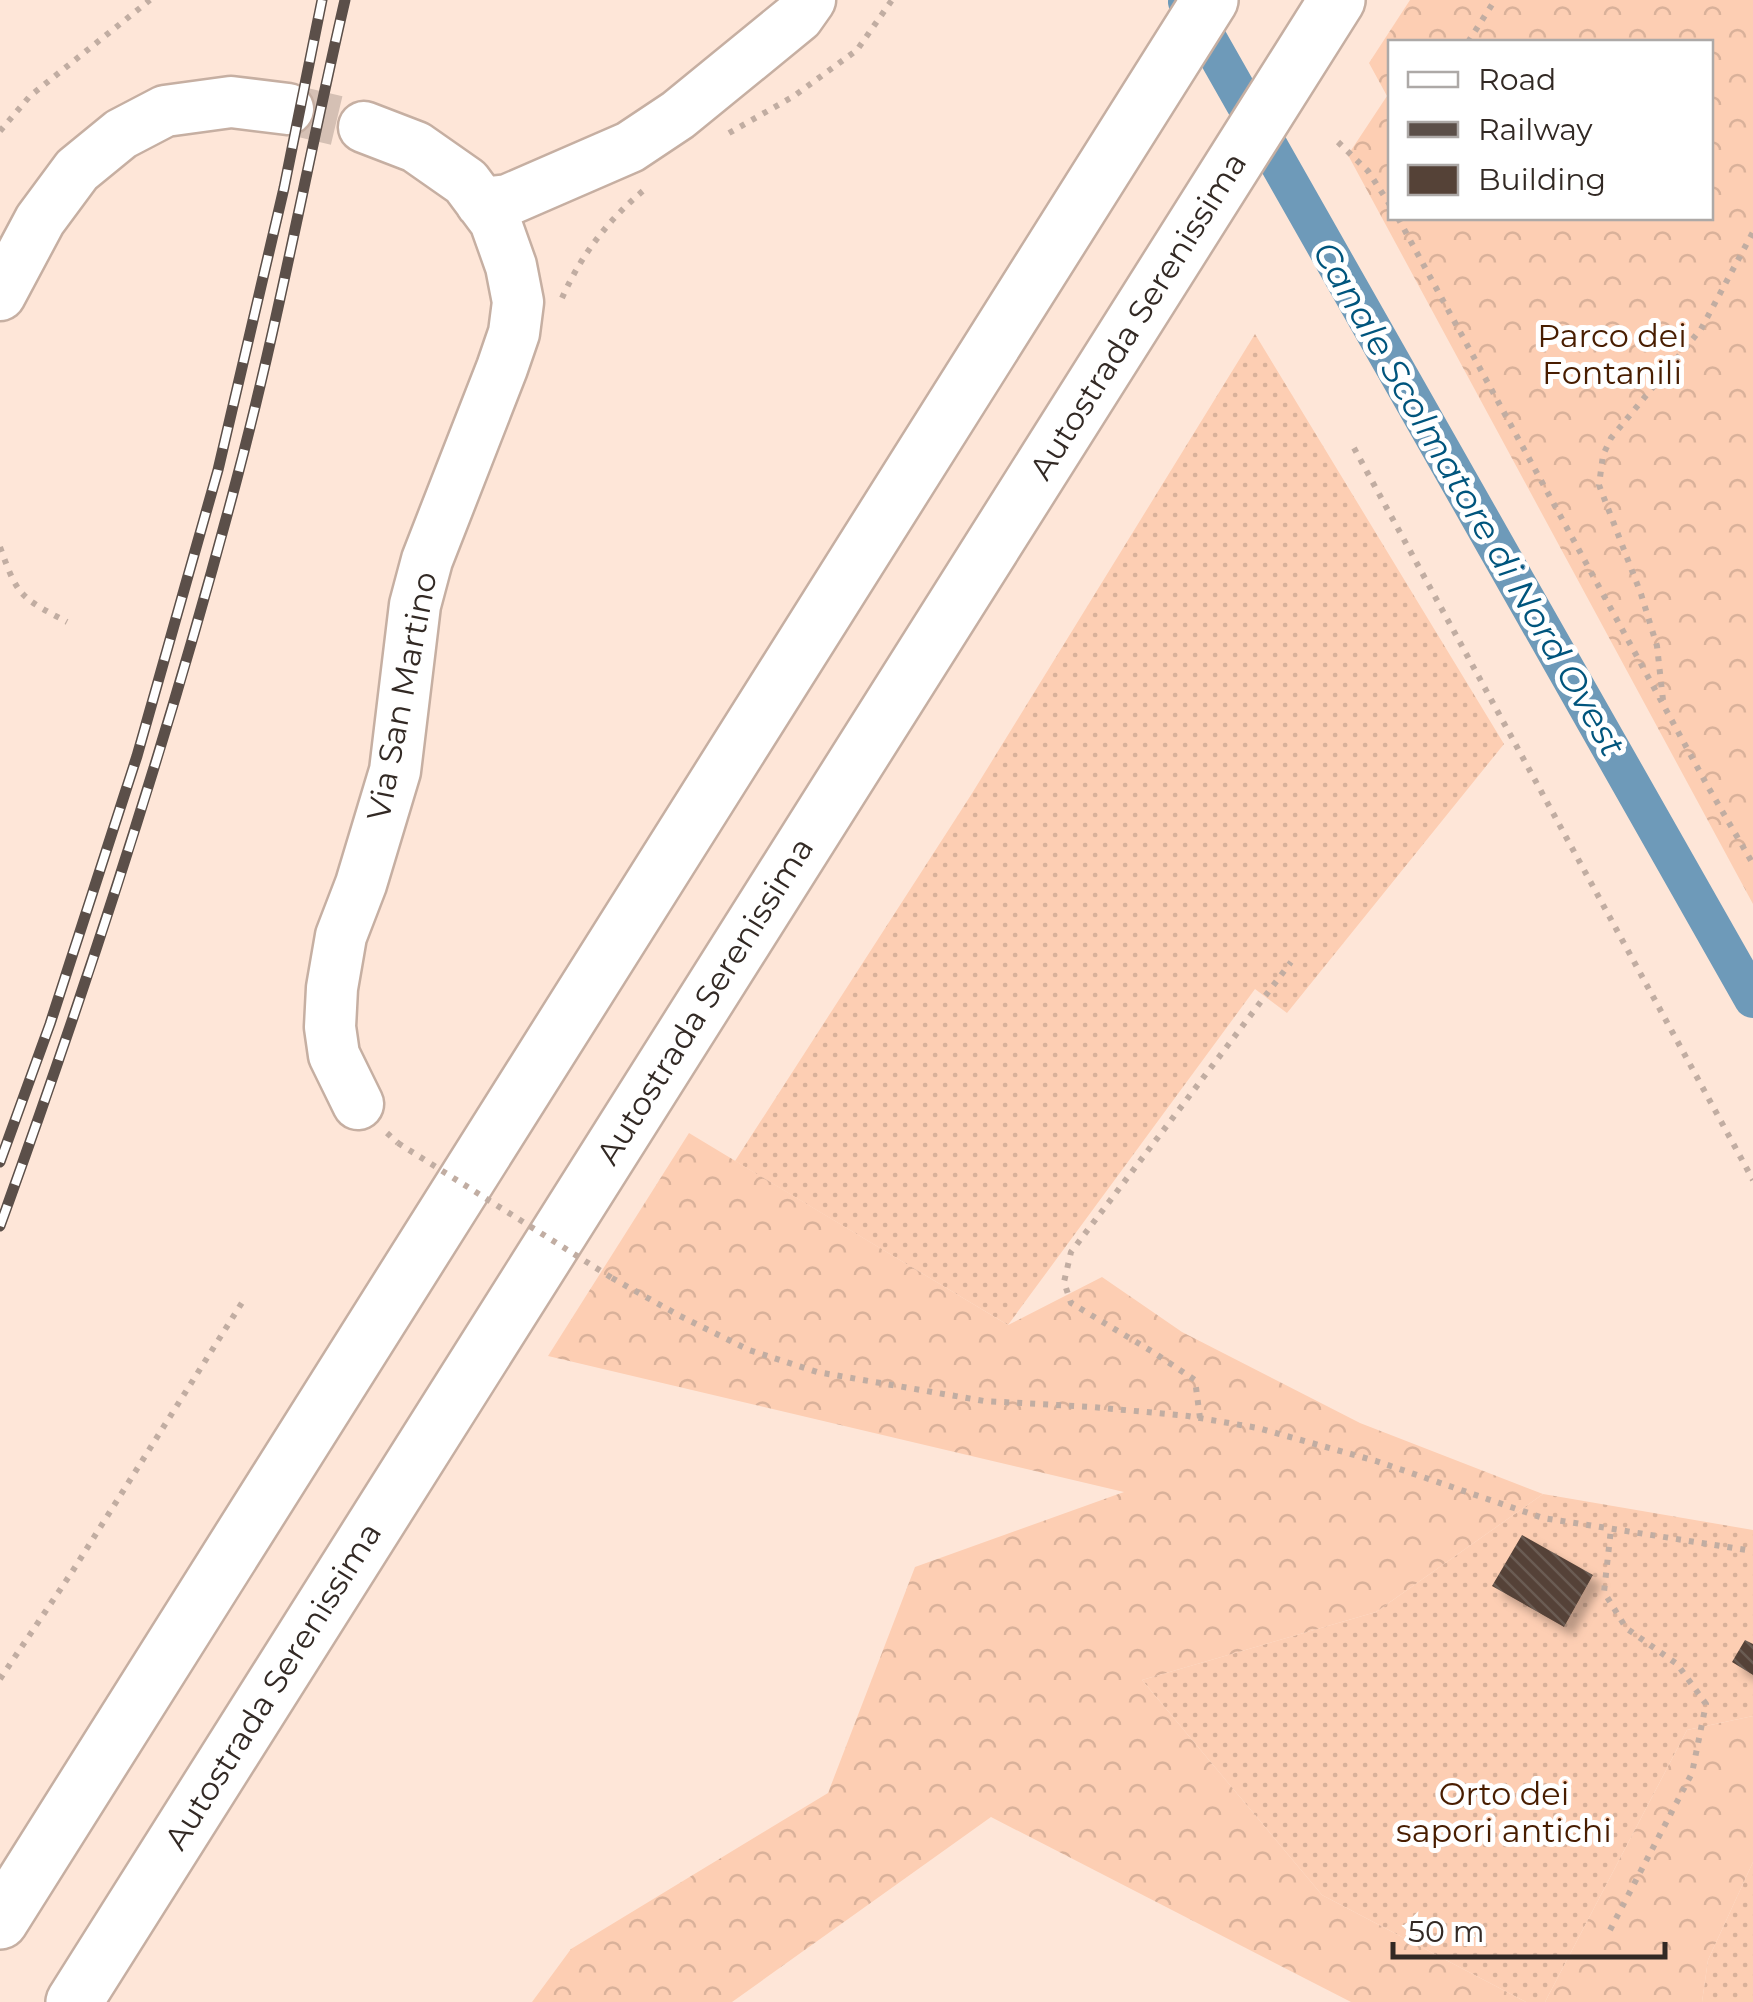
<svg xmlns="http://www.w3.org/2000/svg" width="1753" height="2002" font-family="Montserrat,sans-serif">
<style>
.grass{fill:url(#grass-dots)}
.forest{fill:url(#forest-crowns);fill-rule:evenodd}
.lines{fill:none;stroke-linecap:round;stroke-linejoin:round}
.canal{stroke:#6e9ab9;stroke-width:38}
.building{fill:url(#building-back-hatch);filter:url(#shadow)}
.minor-tunnel{stroke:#d5c0b4;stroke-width:50;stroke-dasharray:50 25;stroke-linecap:butt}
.minor-casing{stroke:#c6afa2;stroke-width:55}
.highway-casing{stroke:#c6afa2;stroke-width:60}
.path{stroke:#c1ada2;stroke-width:6;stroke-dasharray:5 8;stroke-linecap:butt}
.minor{stroke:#fff;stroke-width:50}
.highway{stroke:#fff;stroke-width:55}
.rail-casing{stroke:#5b4f49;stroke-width:11}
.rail{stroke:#fff;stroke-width:8;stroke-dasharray:22;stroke-linecap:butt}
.path-bridge{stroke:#c1ada2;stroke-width:6;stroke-dasharray:5 8;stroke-linecap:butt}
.labels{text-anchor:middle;stroke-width:10;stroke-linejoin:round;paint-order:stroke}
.street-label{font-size:32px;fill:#322924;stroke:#fff}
.park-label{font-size:32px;fill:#481d00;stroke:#fff}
.water-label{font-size:35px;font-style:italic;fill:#00557d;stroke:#fff}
</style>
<defs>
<pattern id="grass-dots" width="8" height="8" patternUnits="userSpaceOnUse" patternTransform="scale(2.5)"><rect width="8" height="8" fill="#fdceb3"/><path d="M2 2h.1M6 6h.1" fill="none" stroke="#d9b19a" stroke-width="1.8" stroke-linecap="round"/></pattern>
<pattern id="forest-crowns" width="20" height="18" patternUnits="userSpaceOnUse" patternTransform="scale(2.5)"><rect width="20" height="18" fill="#fdceb3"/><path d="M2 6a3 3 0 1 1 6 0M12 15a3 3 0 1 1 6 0" fill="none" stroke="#d9b19a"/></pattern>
<pattern id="building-back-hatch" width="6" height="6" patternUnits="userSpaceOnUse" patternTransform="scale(2.5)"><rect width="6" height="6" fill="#554237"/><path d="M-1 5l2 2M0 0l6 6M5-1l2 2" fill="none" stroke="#6b5b52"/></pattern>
<filter id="shadow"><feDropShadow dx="9" dy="9" stdDeviation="5" flood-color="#0004"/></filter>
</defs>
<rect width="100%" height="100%" fill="#fee6d8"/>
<path class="grass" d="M1255 334 1504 744 1287 1013 1255 989 1008 1325 735 1161 971 795Z
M1543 1494 1753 1530V1716L1687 1730 1545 2002H1526L1322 1895 1142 1680 1376 1612Z
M1753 1862V2002H1702L1708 1960Z"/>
<path class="forest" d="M1410 0H1753V904L1348 155 1387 96 1369 63ZM1390 42H1710V218H1390Z
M689 1133 1008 1325 1102 1277 1182 1332 1360 1423 1543 1494 1376 1612 1142 1680 1322 1895 1526 2002H1351L991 1817 732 2002H532L571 1949 828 1793 915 1567 1124 1492 548 1356Z
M1753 1716V1862L1708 1960 1702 2002H1545L1687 1730Z"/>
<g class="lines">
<path class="canal" d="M1187 2 1753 999"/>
</g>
<path class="building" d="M1522 1535 1593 1575 1564 1627 1492 1586Z
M1745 1640 1753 1644V1675L1732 1662Z"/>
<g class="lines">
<path class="minor-tunnel" d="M288 109 364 127"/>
<defs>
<path id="minor" d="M481 203 508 200 630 147 678 115 798 17 810 0
M0 295 40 220 77 170 121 134 165 111 231 102 288 109
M358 1104 334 1055 330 1027 332 988 341 936 361 884 395 771 415 605 427 560 502 368 514 333 518 302 511 266 495 221 466 182 416 147 364 127"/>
<path id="highway" d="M0 1921 1210 0
M74 2002 1337 0"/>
</defs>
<use href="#minor" class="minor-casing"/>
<use href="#highway" class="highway-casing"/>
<path class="path" d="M1468 42 1495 0
M0 131 30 96 150 0
M729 133 794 96 857 50 892 0
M1338 142 1368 171 1390 205
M1398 218 1707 785 1753 864
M562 298C581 255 609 219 644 190
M1354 448 1753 1180
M0 547C18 597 20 597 67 622
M1663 700 1657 646 1641 594 1599 485 1603 455 1611 438 1701 329 1753 232
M387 1133 398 1143
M612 1278 680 1316 749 1350 817 1372 984 1401 1093 1407 1188 1416 1258 1428 1376 1461 1543 1518 1753 1551
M1200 1418 1195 1380 1153 1352 1071 1303 1064 1282 1071 1252 1291 962
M0 1679 72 1572 243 1301
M1610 1930 1692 1773 1706 1704 1677 1664 1626 1628 1604 1592 1611 1529"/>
<use href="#minor" class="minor"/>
<use href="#highway" class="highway"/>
<defs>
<path id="rail" d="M0 1162 50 1024 137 756 218 470 284 188 322 0
M0 1226C89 980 170 732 237 478 279 320 308 159 345 0"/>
</defs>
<use href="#rail" class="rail-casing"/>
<use href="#rail" class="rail"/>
<path class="path-bridge" d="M398 1143 612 1278"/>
</g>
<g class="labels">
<g class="street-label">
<text transform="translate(1138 316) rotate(-58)" y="11">Autostrada Serenissima</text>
<text transform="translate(402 696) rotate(-79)" y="11">Via San Martino</text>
<text transform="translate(705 1001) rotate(-58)" y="11">Autostrada Serenissima</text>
<text transform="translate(273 1686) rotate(-58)" y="11">Autostrada Serenissima</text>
</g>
<g class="park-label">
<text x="1612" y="347">Parco dei<tspan x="1612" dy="37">Fontanili</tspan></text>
<text x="1504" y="1805">Orto dei<tspan x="1504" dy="37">sapori antichi</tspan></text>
</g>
<g class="water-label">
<text transform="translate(1469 499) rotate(60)" y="12">Canale Scolmatore di Nord Ovest</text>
</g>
</g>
<rect x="1388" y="40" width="325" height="180" fill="#ffffff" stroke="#ada9a7" stroke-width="2.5"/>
<rect x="1408" y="72" width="50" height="15" fill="#ffffff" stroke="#ada9a7" stroke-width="2.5"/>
<text x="1478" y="90" font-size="30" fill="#322924">Road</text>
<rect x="1408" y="122" width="50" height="15" fill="#5b4f49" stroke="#ada9a7" stroke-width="2.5"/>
<text x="1478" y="140" font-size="30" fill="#322924">Railway</text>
<rect x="1408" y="165" width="50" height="30" fill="#554237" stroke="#ada9a7" stroke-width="2.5"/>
<text x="1478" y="190" font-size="30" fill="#322924">Building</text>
<path d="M1393 1942v15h272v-15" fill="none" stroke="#322924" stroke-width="5"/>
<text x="1408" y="1942" font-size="30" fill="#322924" stroke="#ffffff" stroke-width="8" paint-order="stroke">50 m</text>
</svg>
